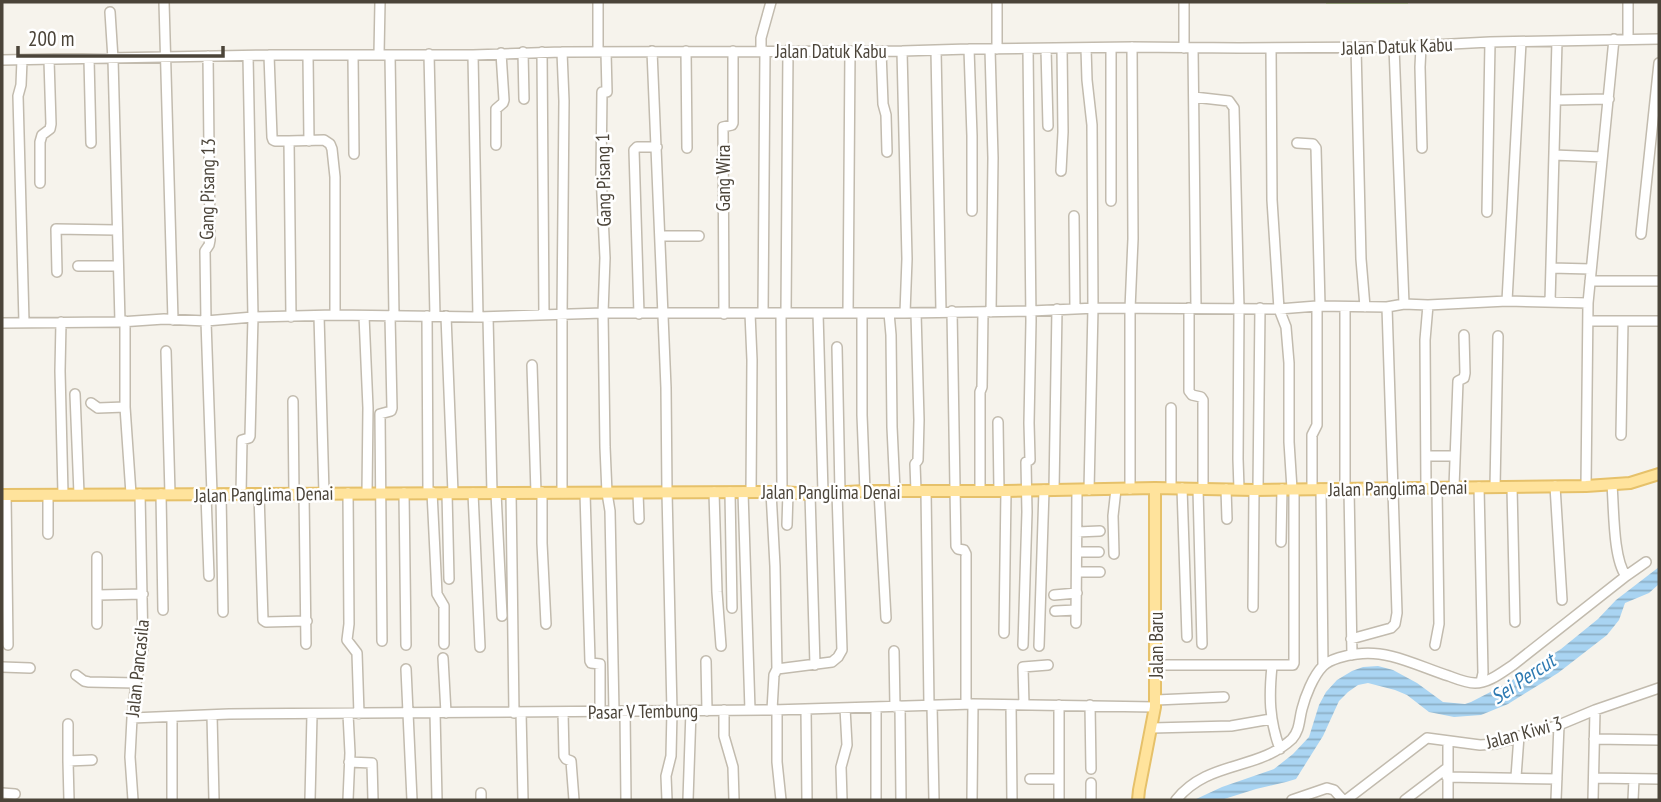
<svg xmlns="http://www.w3.org/2000/svg" width="1661" height="802" font-family="'PT Sans Narrow',sans-serif">
<style>
.grass{fill:#d2eab5}
.water{fill:url(#water-rules)}
.lines{fill:none;stroke-linecap:round;stroke-linejoin:round}
.minor-casing{stroke:#c2bbae;stroke-width:12}
.major-casing{stroke:#e6c16a;stroke-width:14}
.minor{stroke:#fff;stroke-width:9}
.major{stroke:#ffe39c;stroke-width:10}
.labels{text-anchor:middle;stroke-width:5;stroke-linejoin:round;paint-order:stroke}
.street-label{font-size:19px;fill:#4b4439;stroke:#fff}
.water-label{font-size:21px;font-style:italic;fill:#2e7ab2;stroke:#fff}
</style>
<defs>
<pattern id="water-rules" width="6" height="5" patternUnits="userSpaceOnUse" patternTransform="scale(1.75)"><rect width="6" height="5" fill="#a9d4f2"/><path d="M0 2.5h6" fill="none" stroke="#8caec5"/></pattern>
</defs>
<rect width="100%" height="100%" fill="#f6f3ec"/>
<path class="grass" d="M1326 2H1408V4H1326Z"/>
<path class="water" d="M1659 567V584L1649 593 1625 603 1619 620 1607 635 1558 673 1508 704 1481 715 1454 717 1429 712 1407 695 1395 690 1368 683 1358 685 1348 692 1339 701 1323 736 1296 779 1286 782 1256 789 1221 800H1194L1222 787 1274 769 1293 754 1309 737 1319 705 1326 692 1337 680 1352 671 1363 667 1378 666 1393 670 1417 683 1443 702 1465 704 1471 702 1506 684 1561 649 1598 619 1616 600Z"/>
<g class="lines">
<defs>
<path id="minor" d="M164 2 173 320
M598 2V52
M997 2V49
M1184 2V48
M1628 2V39
M110 12 113 59 120 322
M1421 46 1420 67 1422 148
M1356 47 1361 259 1365 307
M1394 47 1404 304
M1086 48 1087 80 1092 125 1093 308 1089 490
M1193 48 1196 308
M1271 48 1272 200 1279 309 1286 327 1289 363V442L1292 489
M969 49 972 136V211
M990 49 993 158 991 312
M1046 49 1048 126
M936 50 941 311
M652 51 666 388 667 492 672 711 671 756 666 776 667 800
M686 51 687 148
M761 51V38L771 2
M881 51 883 104 886 115 887 152
M902 51 907 259 905 313
M523 52 524 99
M542 52 544 315
M562 52 564 101 562 315V492
M606 52 607 92H602L601 174 605 258 603 313 605 447 607 493 610 511 614 712
M379 54 380 2
M429 54 435 316
M269 55 272 137 273 140 275 141H289L291 317
M353 55 354 154
M390 55 394 316
M473 55 478 317
M208 56 210 240 209 245 205 251 206 321 212 494
M308 56 309 141
M89 59 91 143
M2 60 269 55H473L562 52 902 51 969 49 1132 47 1239 48 1394 47 1490 42 1659 39
M22 60 21 85 18 96 24 322
M1194 97 1229 101 1234 108 1239 308 1238 459 1239 489
M1556 100 1609 99
M289 141 324 140 330 144 332 149 335 177V315
M1297 143 1313 144 1316 148 1320 306
M496 145V109L503 103 504 100 501 53
M1554 155 1602 157
M1061 171 1063 132 1062 48
M40 183V142L42 135 50 129 51 124 49 60
M1111 201V48
M1487 212 1490 42
M1074 216 1075 308
M1641 234 1659 63
M661 236H699
M78 266H118
M1551 268 1591 269
M57 272 56 229 116 230
M1590 281H1659
M1507 301 1521 42
M1550 302 1557 41
M1345 307V488
M1189 308V391L1192 395 1201 397 1203 400V489
M952 311 956 546 958 549 964 550 966 554V704
M750 313 752 360 751 492
M763 313 765 51
M781 313 782 492
M786 313 788 50
M818 313 823 493
M848 313 850 51
M862 313V415L865 491
M889 313 891 335 892 427 895 491
M639 314 634 150 637 147H657
M724 314 723 127 732 125 733 123V51
M319 316 324 493
M364 316 368 408 367 493
M427 316 428 492
M446 316 453 493
M488 317 492 493
M125 321V407L131 494
M1588 321H1659
M61 322 60 371 63 494
M2 323 120 322 164 319 206 321 253 317 335 315 478 317 603 313H905L1031 311 1096 308 1279 309 1317 306 1387 307 1404 304 1428 305 1507 301 1588 303
M837 347 840 492
M166 351 170 494
M532 365 536 493
M75 394 79 494
M293 401 294 494
M91 403 98 408 125 407
M1171 408V488
M998 422 999 491
M1621 435 1623 321
M1426 456H1454
M1612 485C1614 509 1613 559 1626 576
M1555 486 1562 600
M1586 486 1588 303 1614 39
M1426 487 1425 340 1428 305
M1454 487 1458 381 1464 378 1465 373 1464 335
M1479 487 1483 673 1481 682
M1495 487 1498 336
M1512 487 1515 622
M1182 488 1187 637
M1130 489V309L1133 239 1132 47
M1198 489 1202 644
M1226 489 1227 519
M1258 489 1260 308
M1312 489V435L1317 425V306
M1321 489 1323 665
M1349 489 1352 655
M1054 490 1057 309
M879 491 886 618
M916 491 915 464 918 460 919 420 916 313
M926 491 929 705
M980 491V392L982 387 983 312
M432 492 437 594 444 606V644
M542 492V543L546 624
M714 492 717 592 721 646
M730 492 732 608
M743 492 750 710
M771 492 775 566 777 669
M348 493 349 624 347 640 357 653 359 714
M404 493 406 645
M447 493 449 579
M473 493 480 647
M496 493 502 616
M511 493 514 713
M585 493 590 661 591 663 600 664V712
M638 493 639 519
M161 494 163 610
M221 494 223 612
M241 494 242 440 249 438 250 436 253 317 248 56
M259 494 263 620 266 622 307 621
M304 494 306 644
M810 494 815 665
M6 495 8 645
M48 495V534
M206 495 209 576
M787 525 788 492
M1077 532 1100 531
M1281 542 1282 489
M1077 552H1099
M1114 554 1113 516 1116 489
M97 557V624
M1077 572H1100
M98 595 143 594
M1054 595 1077 593
M1253 607 1254 490
M1055 611 1076 610
M1076 623 1077 490
M1004 633 1006 491
M1351 639 1391 628 1395 624 1397 613 1387 307
M382 641 380 414 391 411 392 408 390 316
M1023 645 1027 512 1026 462 1030 460 1029 423 1031 321 1028 49
M1435 645 1439 624 1437 487
M1039 646 1044 490
M894 651 895 707
M443 658 446 713
M706 661 707 711
M1156 665H1293L1294 663V489
M1272 666C1269 696 1269 720 1280 749
M2 667 30 668
M406 669 412 800
M76 675 84 681 89 682 136 683
M1156 700 1224 697
M932 705 934 800
M1011 705 1012 800
M1024 705 1023 667 1048 665
M1090 705 1091 769
M900 706 901 800
M806 709 807 800
M724 710V736L733 767 734 800
M772 710 774 675 777 669 832 662 838 657 842 650 837 492
M777 710V762L781 800
M521 712 523 800
M563 712 564 756 566 759 571 761 574 800
M625 712 626 800
M435 713 437 800
M348 714 350 753 348 800
M212 715 214 800
M132 718 229 714 772 710 973 704 1155 707
M1152 728 1231 726 1271 719
M1594 739 1659 740
M1448 741V800
M68 761V724
M349 762 372 763 373 800
M1447 777 1557 779
M1516 777 1519 736
M1594 778 1659 779
M1030 779H1058
M1091 783V800
M2 793 15 794
M481 793V800
M69 800 68 761 92 760
M133 800 130 757 132 718 136 683 143 648 140 494
M172 800V717
M310 800 312 715
M688 800 691 711
M842 800 841 767 847 745 845 708
M876 800V708
M972 800 973 704
M1059 800V705
M1176 800C1208 760 1258 771 1292 739 1300 730 1299 720 1302 709 1305 697 1313 676 1323 666 1330 659 1347 655 1357 654 1388 649 1420 667 1449 676 1457 679 1466 683 1475 683 1489 683 1502 672 1513 665L1626 576 1646 562
M1292 800 1327 788 1334 790 1343 800
M1346 800 1427 738 1480 745 1495 744 1559 725 1595 710 1659 688
M1405 800 1447 768
M1556 800 1559 725
M1593 800 1595 710
M1633 800 1634 779"/>
<path id="major" d="M2 495 782 492 810 494 865 491H1006L1155 488 1254 490 1586 486 1630 483 1659 474
M1138 800 1139 790 1155 707V488"/>
</defs>
<use href="#minor" class="minor-casing"/>
<use href="#major" class="major-casing"/>
<use href="#minor" class="minor"/>
<use href="#major" class="major"/>
</g>
<g class="labels">
<g class="street-label">
<text transform="translate(1397 46) rotate(-2)" y="7">Jalan Datuk Kabu</text>
<text x="831" y="58">Jalan Datuk Kabu</text>
<text transform="translate(723 178) rotate(-90)" y="7">Gang Wira</text>
<text transform="translate(603 180) rotate(-91)" y="7">Gang Pisang 1</text>
<text transform="translate(207 189) rotate(-89)" y="7">Gang Pisang 13</text>
<text transform="translate(1398 488) rotate(-1)" y="7">Jalan Panglima Denai</text>
<text x="831" y="499">Jalan Panglima Denai</text>
<text transform="translate(264 494) rotate(-1)" y="7">Jalan Panglima Denai</text>
<text transform="translate(1156 645) rotate(-90)" y="7">Jalan Baru</text>
<text transform="translate(137 668) rotate(-84)" y="7">Jalan Pancasila</text>
<text transform="translate(643 711) rotate(-1)" y="7">Pasar V Tembung</text>
<text transform="translate(1524 732) rotate(-15)" y="7">Jalan Kiwi 3</text>
</g>
<g class="water-label">
<text transform="translate(1523 679) rotate(-34)" y="7">Sei Percut</text>
</g>
</g>
<rect width="1661" height="802" fill="none" stroke="#4b4439" stroke-width="7"/>
<path d="M18 46v10h205v-10" fill="none" stroke="#4b4439" stroke-width="3.5"/>
<text x="28" y="46" font-size="21" fill="#4b4439" stroke="#ffffff" stroke-width="5" paint-order="stroke">200 m</text>
</svg>
